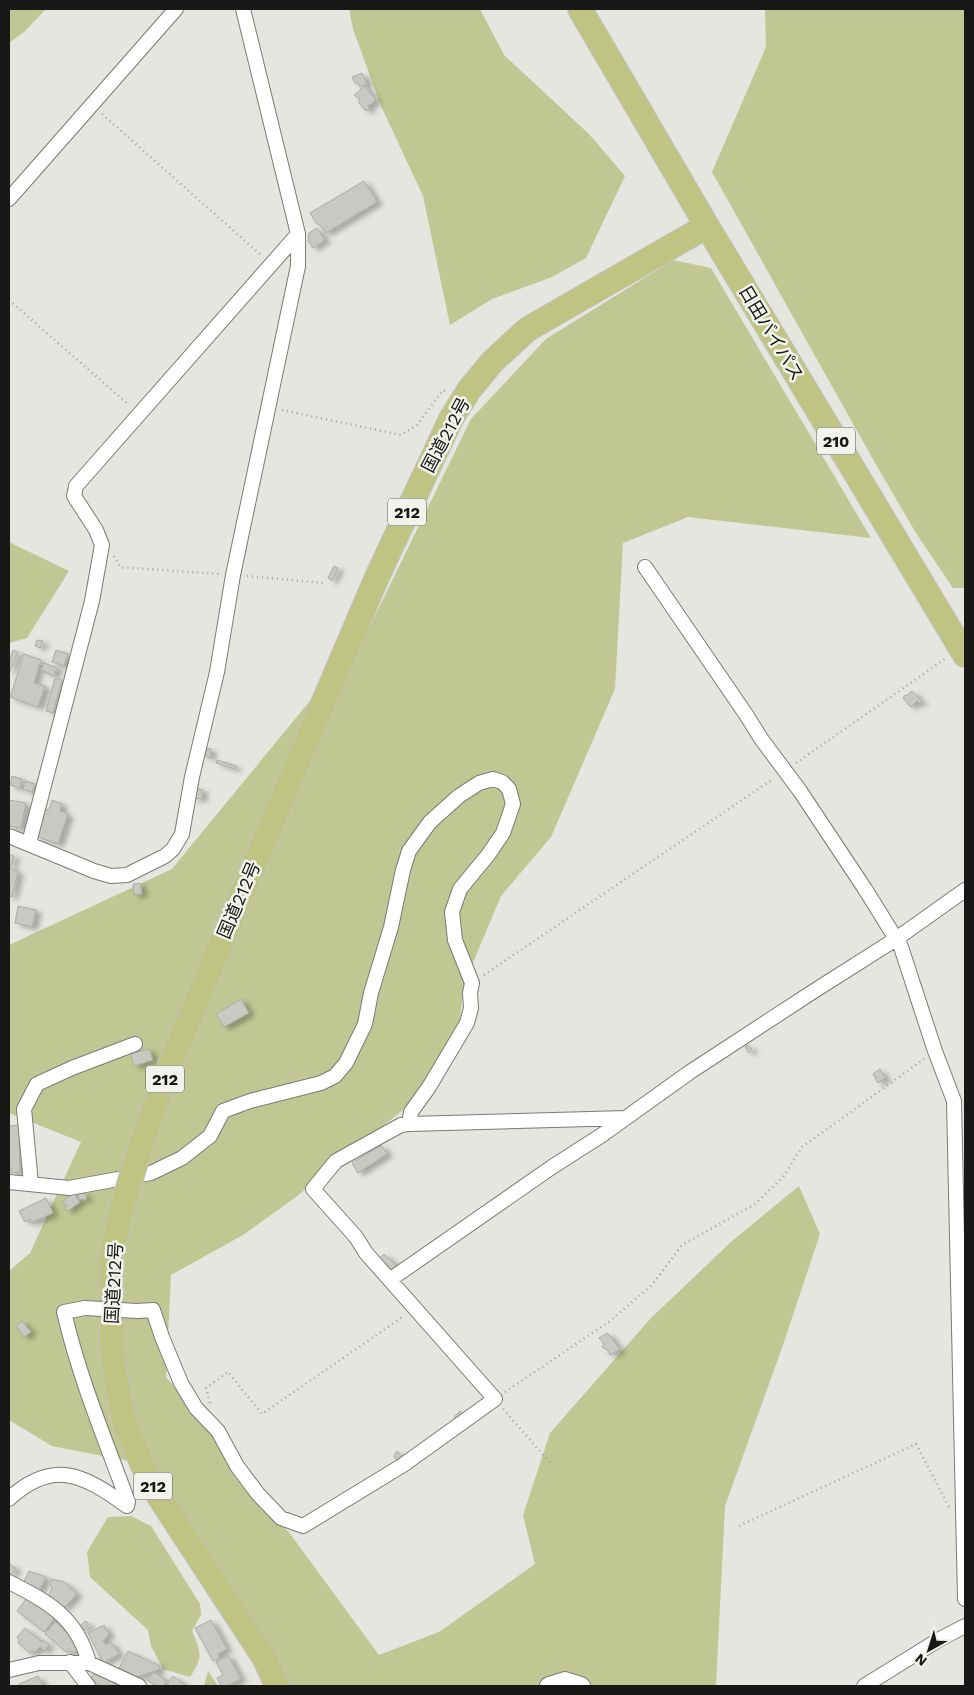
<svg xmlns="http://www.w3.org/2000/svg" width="974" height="1695" font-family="'Work Sans','Noto Sans JP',sans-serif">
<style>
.green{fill:#c1c792}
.building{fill:#c8c9c2;stroke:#abaca5;filter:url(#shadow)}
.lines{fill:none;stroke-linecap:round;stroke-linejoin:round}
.minor-casing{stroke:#7a7b75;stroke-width:16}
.tertiary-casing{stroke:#7a7b75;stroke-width:20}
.trunk-casing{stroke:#c3c3c2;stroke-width:26}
.path{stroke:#a2a39d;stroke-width:2.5;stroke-dasharray:1 4;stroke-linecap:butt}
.minor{stroke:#fff;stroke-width:14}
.tertiary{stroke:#fff;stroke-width:18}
.trunk{stroke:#bfc482;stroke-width:24}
.minor-bridge-casing{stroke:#7a7b75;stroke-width:16;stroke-linecap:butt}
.trunk-bridge-casing{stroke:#c3c3c2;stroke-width:26;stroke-linecap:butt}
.minor-bridge{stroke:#fff;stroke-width:14}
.trunk-bridge{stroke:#bfc482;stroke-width:24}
.labels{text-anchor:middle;stroke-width:5;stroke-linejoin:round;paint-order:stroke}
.shield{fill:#f2f3ec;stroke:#595a56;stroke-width:1}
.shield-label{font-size:16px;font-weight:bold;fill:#181816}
.street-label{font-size:18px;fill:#181816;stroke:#f2f3ec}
</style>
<defs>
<filter id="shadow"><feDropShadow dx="5.5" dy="3" stdDeviation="2.5" flood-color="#0004"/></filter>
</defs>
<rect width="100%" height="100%" fill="#e5e6df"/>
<path class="green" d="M9 9H46L24 32 9 43Z
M349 9H480L504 55 589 134 625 176 586 258 552 277 492 299 450 325 423 196 381 106 353 29Z
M765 9H965V588H953L916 533 875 463 712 172 766 47Z
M673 260 711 268 871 538 688 517 623 543 615 689 551 837 501 896 464 984 459 1028 426 1078 403 1110 296 1197 243 1235 171 1275 166 1377 213 1433 232 1472 261 1508 288 1531 379 1655 439 1632 535 1564 523 1515 550 1433 651 1318 732 1241 799 1186 820 1234 783 1345 725 1506 716 1686H287L154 1466 52 1446 9 1420V1271L30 1253 81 1142 9 1113V945L172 869 368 630 471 419 546 339Z
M9 542 69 571 27 638 9 643Z
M131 1516 151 1526 200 1604 201 1615 192 1631C201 1653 204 1656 190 1677L163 1669 151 1646 148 1630 90 1577 87 1552 108 1517Z
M208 1671 218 1686H204Z"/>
<path class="building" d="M362 73 367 84 360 87 358 83H355L352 77Z
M365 86 376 100 368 106 370 108 366 111 359 103 360 100 354 95Z
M364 181 377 202 326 233 321 226 316 223 310 213Z
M317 228 325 240 313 248 308 241 309 233Z
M334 566 338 568 332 581 328 578Z
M37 640 43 641 40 648 35 646Z
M13 650 18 652 9 674V662Z
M56 650 68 654 64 666 52 662Z
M24 654 41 660 34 683 45 686 38 707 10 697Z
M44 663 57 668 54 676 41 670Z
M55 678 62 680 53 713 46 711Z
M912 691 922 702 920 704 917 701 911 707 903 698 905 695 906 696Z
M204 748 211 749 210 758 201 753Z
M217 760 236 766 235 769 216 763Z
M12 776 22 779 20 788 10 785Z
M25 781 35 784 32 792 23 789Z
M194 787 202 790V799L193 798Z
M9 800 26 803 21 828 9 826Z
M52 800 62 804 60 811 68 814 58 844 35 836 44 809 49 810Z
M9 854 14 856 11 869 18 872 12 897 9 896Z
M140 883 142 894 134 895 133 884Z
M18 906 36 910 32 927 15 923Z
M241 999 249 1013 224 1027 216 1014Z
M748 1045 752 1049 749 1053 745 1047Z
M149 1049 153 1060 134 1066 131 1054Z
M880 1069 885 1078 878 1083 873 1074Z
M19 1125 20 1172 11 1173V1167H9V1126Z
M381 1145 387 1154 358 1173 352 1163Z
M74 1193 80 1202 68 1211 65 1208 67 1205 62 1202Z
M79 1193 86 1194V1200L78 1199Z
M46 1198 53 1213 31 1223 30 1219 25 1222 19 1211Z
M384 1254 397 1266 392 1271 379 1259Z
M22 1321 31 1332 24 1337 16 1326Z
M607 1333 613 1339V1340L620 1349 611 1355 609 1354V1351L602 1347 604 1344 599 1338Z
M460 1411 462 1414 457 1420 454 1417Z
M397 1451 402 1456 396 1460 394 1456Z
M9 1563 16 1569 9 1577Z
M29 1571 46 1577 39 1591 23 1583Z
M51 1579 64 1582 77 1594 64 1608 49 1595 52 1588 50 1585Z
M26 1599 50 1609 57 1615 44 1632 17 1611Z
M211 1620 227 1649 218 1654 220 1658 213 1661 195 1628Z
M85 1621 89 1624 83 1631 79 1627Z
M55 1622 76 1640 82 1653 65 1651 45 1634Z
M104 1625 109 1635 103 1640 106 1645 111 1642 119 1654 103 1663 88 1633Z
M25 1628 42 1642 43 1640 49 1645 44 1651 40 1647 34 1653 32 1650 30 1653 18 1643 19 1640 17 1637Z
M128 1651 160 1666 158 1670 137 1677 119 1668Z
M228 1655 241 1679 227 1686H221L217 1678 223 1675 216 1662Z
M97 1672 108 1679 117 1686H98L91 1677Z
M154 1672 167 1681 163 1686H156L147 1680Z
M38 1676 43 1686H20L19 1684Z
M173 1676 186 1686H168V1682Z"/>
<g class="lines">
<defs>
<path id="minor" d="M9 199 176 9
M645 567 745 713 762 740 800 791 865 889 901 947 935 1051 954 1101 965 1599
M9 836 94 871 111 876 127 875 165 856 173 849 182 834 192 777 217 672 233 575 298 266V234L243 9
M29 843 92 601 102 545 96 530 74 496 76 486 298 234
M9 1182 69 1188 151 1173 182 1158 210 1136 223 1111 250 1101 321 1083 335 1076 346 1063 365 1024 371 993 391 927 403 870 409 851 430 822 459 796 479 783 493 779 502 782 509 789 513 804 503 833 488 855 460 889 452 912 455 940 472 983 470 993 471 1008 467 1023 429 1087 411 1112 409 1124
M31 1184 24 1109 37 1084 72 1068 135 1044
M391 1279 552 1167 602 1135 690 1072 814 991 896 939 965 890
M137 1311 153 1310 162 1337 181 1383 196 1408 218 1431 237 1466 258 1494 281 1518 303 1526 403 1465 495 1399 366 1253 356 1237 313 1189 336 1161 401 1125 409 1124 626 1118
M9 1499C53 1458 84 1475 127 1506L128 1502C105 1439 79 1377 64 1312L85 1308
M9 1582C48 1602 77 1617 89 1663
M70 1662 88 1686
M9 1670 39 1663H89L139 1686
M864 1686 940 1639 965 1626"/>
<path id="tertiary" d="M549 1686 565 1681 581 1686"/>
<path id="trunk" d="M580 9 707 226 965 655
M237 905 377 577 451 419 469 390 493 361 528 329 707 226
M111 1259 112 1345 116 1380 124 1421 144 1468 158 1495 265 1659 277 1686"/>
</defs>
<use href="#minor" class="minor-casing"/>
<use href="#tertiary" class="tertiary-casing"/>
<use href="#trunk" class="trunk-casing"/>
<path class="path" d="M102 114 261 255
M9 300 129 405
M282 410 401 435 417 425 443 390 446 391
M114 556 120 567 219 574
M247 576 323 583
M796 763 945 659
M484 975 773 779
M505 1392 610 1321 652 1285 682 1245 755 1204 783 1177 802 1147 924 1059
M210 1403 206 1388 228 1372 262 1414 404 1316
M503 1409 551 1464
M739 1526 916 1444 949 1507"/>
<use href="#minor" class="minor"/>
<use href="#tertiary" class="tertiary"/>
<use href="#trunk" class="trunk"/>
<defs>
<path id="minor-bridge" d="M85 1308 137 1311"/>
<path id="trunk-bridge" d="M111 1259 121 1210 142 1143 170 1065 237 905"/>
</defs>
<use href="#minor-bridge" class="minor-bridge-casing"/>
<use href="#trunk-bridge" class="trunk-bridge-casing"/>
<use href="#minor-bridge" class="minor-bridge"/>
<use href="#trunk-bridge" class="trunk-bridge"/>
</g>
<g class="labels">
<g class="shield">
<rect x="817" y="427.5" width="38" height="27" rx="4"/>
<rect x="388" y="498.5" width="38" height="27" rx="4"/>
<rect x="146" y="1065.5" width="38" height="27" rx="4"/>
<rect x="134" y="1472.5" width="38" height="27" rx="4"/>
</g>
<g class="shield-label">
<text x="836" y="447">210</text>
<text x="407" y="518">212</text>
<text x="165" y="1085">212</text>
<text x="153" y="1492">212</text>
</g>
<g class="street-label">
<text transform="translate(771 333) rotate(59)" y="6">日田バイパス</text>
<text transform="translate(446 435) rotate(-62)" y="6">国道212号</text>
<text transform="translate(239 900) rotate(-67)" y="6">国道212号</text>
<text transform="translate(114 1283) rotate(-87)" y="6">国道212号</text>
</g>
</g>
<rect width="974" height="1695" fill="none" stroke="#181816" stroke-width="20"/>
<g transform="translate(929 1650) rotate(219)" stroke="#f2f3ec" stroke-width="4" paint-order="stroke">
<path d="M0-4L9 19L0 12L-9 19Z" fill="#181816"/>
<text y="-8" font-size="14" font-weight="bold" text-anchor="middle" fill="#181816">N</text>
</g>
</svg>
